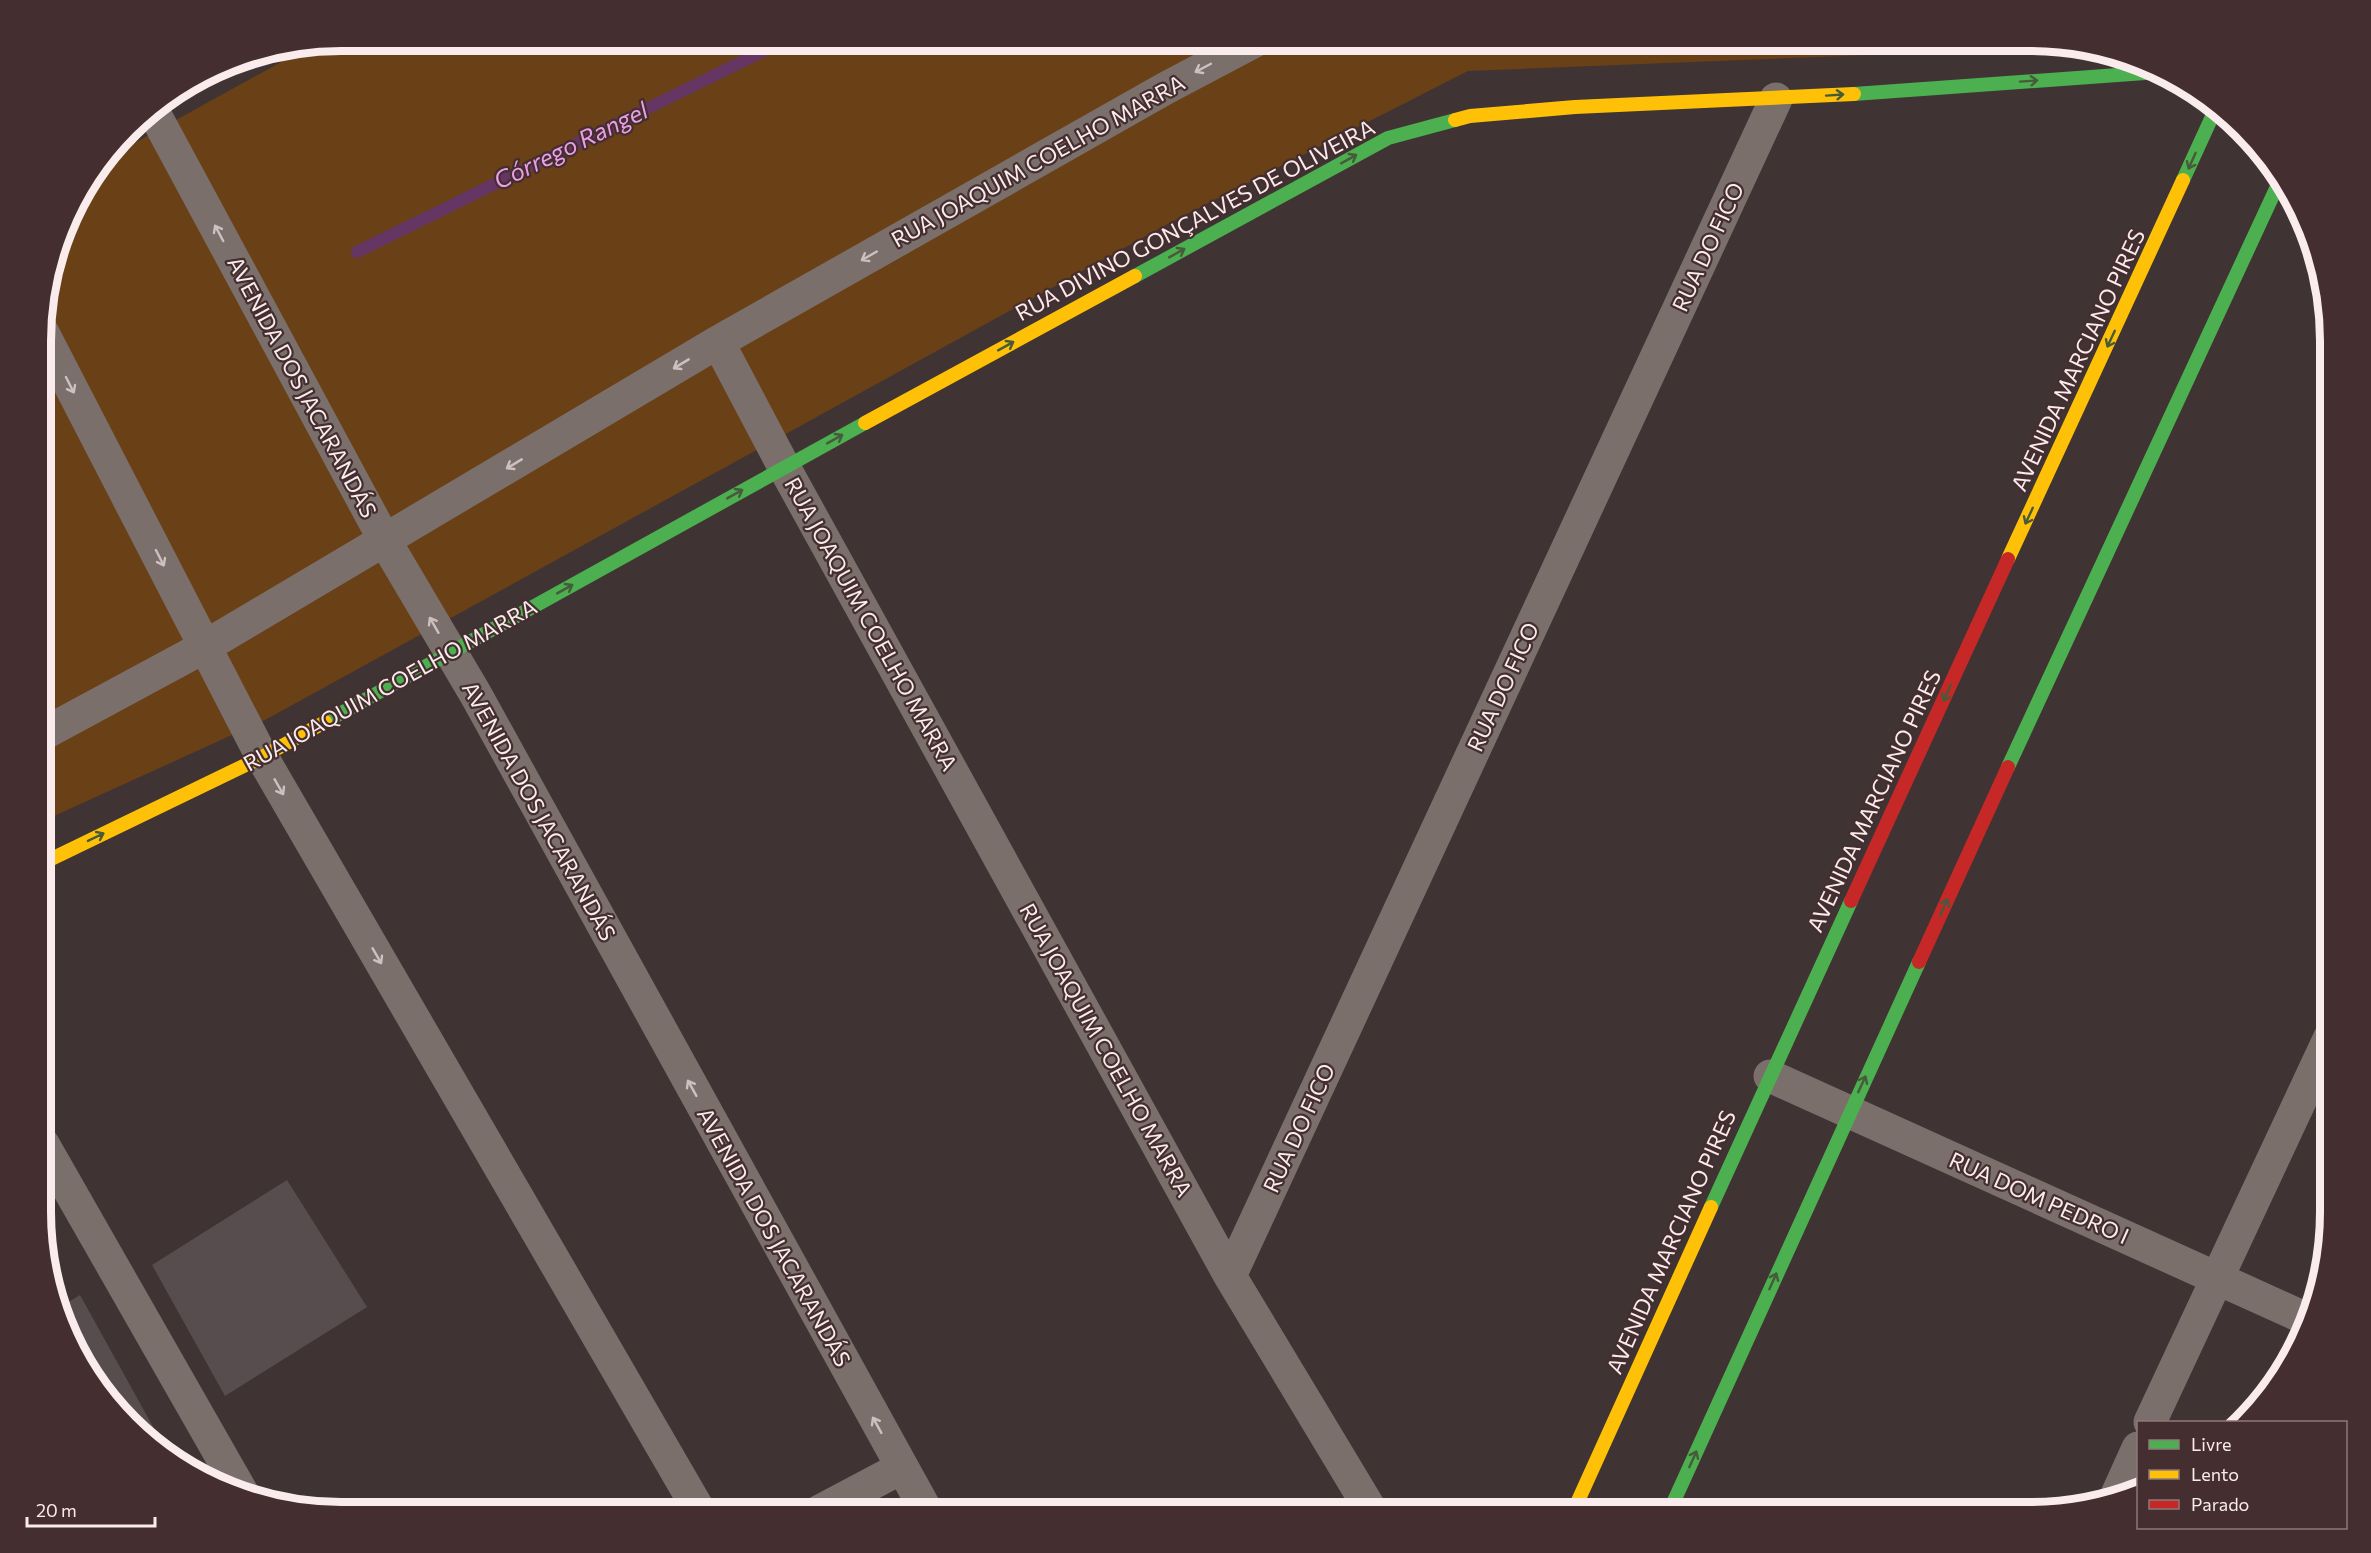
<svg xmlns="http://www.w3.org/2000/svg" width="2371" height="1553" font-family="Commissioner,sans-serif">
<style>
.green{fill:#6a4017}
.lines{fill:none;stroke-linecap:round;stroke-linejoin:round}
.stream{stroke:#653663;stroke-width:12}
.building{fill:#574d4f}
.street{stroke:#7b6f6c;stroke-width:33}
.fast{stroke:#4caf50;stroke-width:14}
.slow{stroke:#ffc107;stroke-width:14}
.jam{stroke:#c62828;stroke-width:14}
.oneway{stroke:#cec0bf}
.oneway2{stroke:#475b3b}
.labels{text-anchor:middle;stroke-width:4.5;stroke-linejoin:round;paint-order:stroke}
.street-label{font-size:22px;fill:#faebec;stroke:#442e2f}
.water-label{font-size:24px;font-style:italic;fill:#ec9fe9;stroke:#442e2f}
.rim{fill:none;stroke:#faebec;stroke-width:8}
</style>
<rect width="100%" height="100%" fill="#3f3333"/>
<path class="green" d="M341 41H2030L2069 47 1468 71 1177 219 265 720 43 821V302L72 208 111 156 308 47Z"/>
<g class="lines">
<path class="stream" d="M357 252 784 41"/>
</g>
<path class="building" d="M287 1180 367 1307 225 1396 152 1265Z
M80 1295 156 1432 147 1438 115 1410 81 1362 62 1306Z"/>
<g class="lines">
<path class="street" d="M152 109 385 541 476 695 927 1512
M43 333 262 757 700 1512
M718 342 784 467 1230 1276 1372 1512
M43 734 206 646 718 342 1166 88 1255 41
M1770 1076 2309 1320
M43 1144 244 1496
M1230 1276 1776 99
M2150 1422 2330 1037
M2115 1499 2138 1448
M818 1512 901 1468"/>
<path class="fast" d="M1854 94 2159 72
M2183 180 2216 108
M1135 276 1388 138 1455 120
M325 722 865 423
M2008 767 2281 178
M1711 1207 1851 901
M1669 1512 1919 962"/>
<path class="slow" d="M1455 120 1470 116 1575 107 1854 94
M865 423 1135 276
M2008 559 2183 180
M43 863 262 757 325 722
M1573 1512 1711 1207"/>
<path class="jam" d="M1851 901 2008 559
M1919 962 2008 767"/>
</g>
<defs><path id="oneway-shaft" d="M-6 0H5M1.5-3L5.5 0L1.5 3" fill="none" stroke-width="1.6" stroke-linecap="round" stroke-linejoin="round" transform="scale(1.5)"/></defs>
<g class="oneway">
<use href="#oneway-shaft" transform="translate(1203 68) rotate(152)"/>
<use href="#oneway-shaft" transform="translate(219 233) rotate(-118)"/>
<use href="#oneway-shaft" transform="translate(869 256) rotate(150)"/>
<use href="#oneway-shaft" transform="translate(681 364) rotate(149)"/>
<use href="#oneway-shaft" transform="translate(70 385) rotate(63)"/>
<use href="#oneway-shaft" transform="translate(514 464) rotate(149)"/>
<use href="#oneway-shaft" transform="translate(160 558) rotate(63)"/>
<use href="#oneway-shaft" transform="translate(434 625) rotate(-120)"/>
<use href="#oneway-shaft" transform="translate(279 787) rotate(60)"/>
<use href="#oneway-shaft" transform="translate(377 956) rotate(60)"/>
<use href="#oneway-shaft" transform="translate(692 1088) rotate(-119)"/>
<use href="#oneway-shaft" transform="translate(877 1425) rotate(-119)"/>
</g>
<g class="oneway2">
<use href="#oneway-shaft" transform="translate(2029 81) rotate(-4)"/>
<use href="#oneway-shaft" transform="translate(1835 95) rotate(-4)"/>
<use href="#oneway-shaft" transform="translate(1349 159) rotate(-29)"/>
<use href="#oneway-shaft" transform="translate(2192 161) rotate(114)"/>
<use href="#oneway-shaft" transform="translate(1177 253) rotate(-29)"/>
<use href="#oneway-shaft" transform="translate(2111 339) rotate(115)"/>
<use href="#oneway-shaft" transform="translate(1006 346) rotate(-29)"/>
<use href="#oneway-shaft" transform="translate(835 439) rotate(-29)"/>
<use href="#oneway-shaft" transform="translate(735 494) rotate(-29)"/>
<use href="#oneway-shaft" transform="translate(2029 516) rotate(115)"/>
<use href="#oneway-shaft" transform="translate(565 589) rotate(-29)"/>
<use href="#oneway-shaft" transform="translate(1947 693) rotate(115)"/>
<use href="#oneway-shaft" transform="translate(96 837) rotate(-26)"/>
<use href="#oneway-shaft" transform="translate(1944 907) rotate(-65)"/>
<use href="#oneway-shaft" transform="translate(1862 1084) rotate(-65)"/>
<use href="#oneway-shaft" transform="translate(1773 1281) rotate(-66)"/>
<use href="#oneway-shaft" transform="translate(1693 1459) rotate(-66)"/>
</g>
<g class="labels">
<g class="street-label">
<text transform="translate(1038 161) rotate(-29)" y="8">RUA JOAQUIM COELHO MARRA</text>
<text transform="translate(1195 220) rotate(-28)" y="8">RUA DIVINO GONÇALVES DE OLIVEIRA</text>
<text transform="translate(1708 247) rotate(-65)" y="8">RUA DO FICO</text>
<text transform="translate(2078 360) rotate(-65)" y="8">AVENIDA MARCIANO PIRES</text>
<text transform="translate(302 387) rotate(62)" y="8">AVENIDA DOS JACARANDÁS</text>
<text transform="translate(871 624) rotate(61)" y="8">RUA JOAQUIM COELHO MARRA</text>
<text transform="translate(390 685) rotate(-29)" y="8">RUA JOAQUIM COELHO MARRA</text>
<text transform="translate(1503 687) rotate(-65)" y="8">RUA DO FICO</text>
<text transform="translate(1874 801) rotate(-65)" y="8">AVENIDA MARCIANO PIRES</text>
<text transform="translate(539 811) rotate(61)" y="8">AVENIDA DOS JACARANDÁS</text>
<text transform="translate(1106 1050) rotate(61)" y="8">RUA JOAQUIM COELHO MARRA</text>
<text transform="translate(1299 1128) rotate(-65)" y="8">RUA DO FICO</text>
<text transform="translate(2039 1198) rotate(24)" y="8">RUA DOM PEDRO I</text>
<text transform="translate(774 1237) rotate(61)" y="8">AVENIDA DOS JACARANDÁS</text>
<text transform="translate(1671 1242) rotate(-66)" y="8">AVENIDA MARCIANO PIRES</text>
</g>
<g class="water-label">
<text transform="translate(571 146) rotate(-26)" y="8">Córrego Rangel</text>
</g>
</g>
<path d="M0 0H2371V1553H0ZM341 51H2030A290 290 0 0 1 2320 341V1212A290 290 0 0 1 2030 1502H341A290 290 0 0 1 51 1212V341A290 290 0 0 1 341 51Z" fill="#442e2f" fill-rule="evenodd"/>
<path class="rim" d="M341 51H2030A290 290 0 0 1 2320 341V1212A290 290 0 0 1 2030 1502H341A290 290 0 0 1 51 1212V341A290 290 0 0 1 341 51Z"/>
<rect x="2137" y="1421" width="210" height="108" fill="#442e2f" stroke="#8d7a7b" stroke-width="1.5"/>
<rect x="2149" y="1440" width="30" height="9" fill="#4caf50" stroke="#8d7a7b" stroke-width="1.5"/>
<text x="2191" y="1451" font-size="18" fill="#faebec">Livre</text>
<rect x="2149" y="1470" width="30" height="9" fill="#ffc107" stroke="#8d7a7b" stroke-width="1.5"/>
<text x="2191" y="1481" font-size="18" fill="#faebec">Lento</text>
<rect x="2149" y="1500" width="30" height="9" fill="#c62828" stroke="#8d7a7b" stroke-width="1.5"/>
<text x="2191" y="1511" font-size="18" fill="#faebec">Parado</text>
<path d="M27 1517v9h128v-9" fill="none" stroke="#faebec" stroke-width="3"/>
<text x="36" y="1517" font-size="18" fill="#faebec" stroke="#442e2f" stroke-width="4.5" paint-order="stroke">20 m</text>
</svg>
